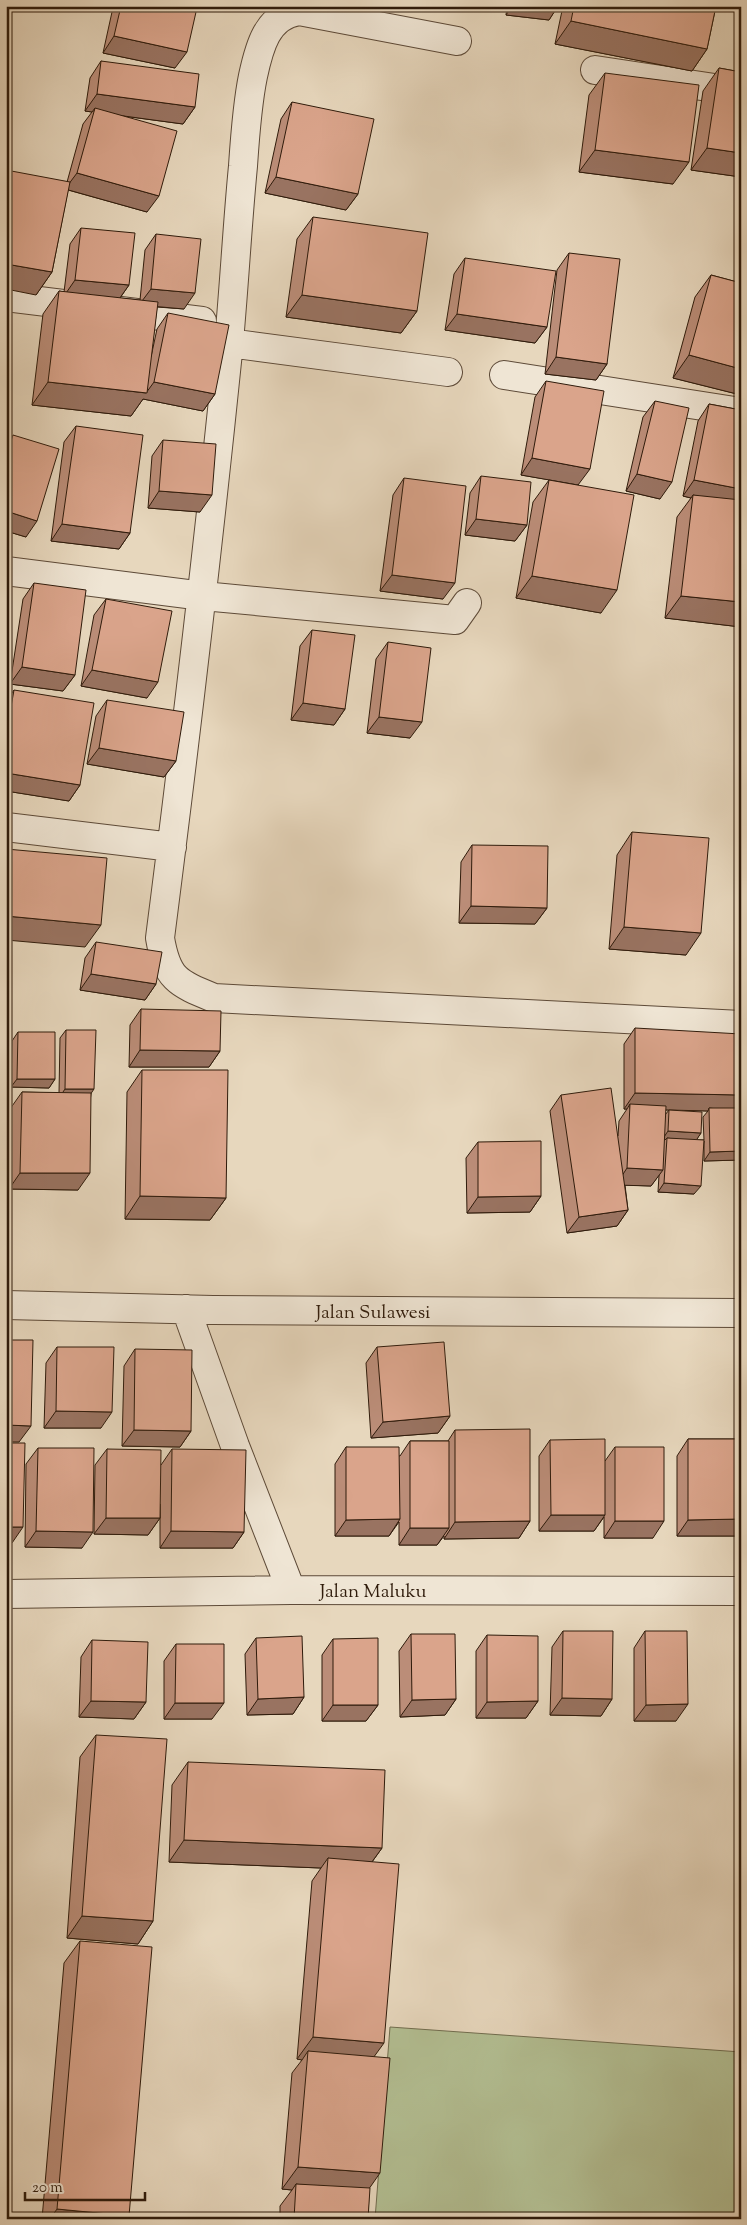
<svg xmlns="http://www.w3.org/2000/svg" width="747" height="2225" font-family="'Sorts Mill Goudy',serif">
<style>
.green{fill:#b3bf93;stroke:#716d4f}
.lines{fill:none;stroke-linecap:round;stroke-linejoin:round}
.minor-casing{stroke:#5d4a38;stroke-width:30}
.minor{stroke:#efe5d4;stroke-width:28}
.wall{fill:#bb8d78;stroke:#2f1b0b;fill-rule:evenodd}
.shaded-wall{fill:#997361;stroke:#2f1b0b}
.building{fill:#daa48b;stroke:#2f1b0b}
.labels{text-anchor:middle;stroke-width:4;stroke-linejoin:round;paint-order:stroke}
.street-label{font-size:19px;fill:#2f1b0b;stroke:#efe5d4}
</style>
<rect width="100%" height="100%" fill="#e7d7bd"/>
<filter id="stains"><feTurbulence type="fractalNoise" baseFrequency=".004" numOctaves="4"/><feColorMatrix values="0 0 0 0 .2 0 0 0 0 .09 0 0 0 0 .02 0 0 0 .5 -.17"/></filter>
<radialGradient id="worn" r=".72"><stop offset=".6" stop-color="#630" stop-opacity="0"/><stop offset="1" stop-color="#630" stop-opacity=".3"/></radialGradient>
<path class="green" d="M390 2027 741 2052V2163L736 2219H375Z"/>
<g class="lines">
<defs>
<path id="minor" d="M457 41 299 11C267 15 259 48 253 76 247 105 245 136 243 166 237 228 234 290 228 352 208 548 185 743 160 938 167 979 177 983 214 998L741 1025
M595 70 741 92
M6 297 202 321
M229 343 448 372
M504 375 741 412
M6 571 203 596 455 620 467 603
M6 827 172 847
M6 1305 213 1310 741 1313
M186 1309 235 1446 291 1590
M6 1594 291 1590 741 1591"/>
</defs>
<use href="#minor" class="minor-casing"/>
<use href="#minor" class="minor"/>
</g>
<path class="wall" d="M116 6H121L175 68 103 53 112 12Z
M507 6H558L549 20 506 15Z
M563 6H716L707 49 692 71 555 44Z
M101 61 195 107 183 124 123 116 147 212 68 190 52 272 36 295 83 124 92 112 85 111 90 78Z
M719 68 741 72V177L691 170 703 91Z
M605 73 673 184 579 172 589 95Z
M292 102 358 194 346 210 265 193 281 119Z
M313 217 417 311 401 333 286 317 297 239Z
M81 228 129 285 120 298 140 300 145 250 156 234 184 309 157 307 151 357 157 329 168 313 215 394 203 411 143 399 131 416 32 405 43 314 59 291 64 292 70 244Z
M569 253 607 364 596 380 545 374 557 270Z
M465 258 547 327 535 343 445 330 454 274Z
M711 275 741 283V395L673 378 695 297Z
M546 381 578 485 601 613 516 598 533 502 549 480 568 483 521 475 535 397Z
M655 401 660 499 626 491 643 417Z
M709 404 741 410V627L665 618 677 517 691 498 683 496 698 421Z
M76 426 130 533 119 549 51 541 64 442Z
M13 435 26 537 6 531V444Z
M163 440 200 512 148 508 152 456Z
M481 476 527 525 515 541 465 535 470 493Z
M404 478 443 599 380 591 393 495Z
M34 583 75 675 63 691 10 684 23 599Z
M106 599 147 698 81 686 94 615Z
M312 630 345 709 334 725 291 720 300 646Z
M388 642 410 738 367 733 376 659Z
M14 690 80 785 69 801 6 791V701Z
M107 700 176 761 164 777 87 764 96 716Z
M632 832 686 955 609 949 617 855Z
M472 845 547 908 535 924 459 923 461 862Z
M96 942 156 984 145 1000 80 990 85 958Z
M141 1009 220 1051 209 1067H129L130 1025Z
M635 1028 741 1102 737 1108H741V1160L704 1161V1141L694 1194 658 1192 659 1175 651 1186 625 1185 628 1210 617 1226 567 1233 550 1111 561 1095 618 1136 619 1121 627 1109H624V1044ZM665 1110H669L665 1115ZM682 1110 708 1111 703 1117 704 1140H696L701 1133Z
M66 1030 91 1094 78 1190 9 1189 10 1109 22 1092 59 1093 60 1038Z
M18 1032 55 1079 49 1088 11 1087 12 1041Z
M142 1070 226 1198 210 1220 125 1219 127 1092Z
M478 1142 541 1196 530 1212 467 1213 466 1158Z
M57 1347 101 1428H44L46 1363Z
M377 1347 450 1416 438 1433 371 1438 366 1363Z
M135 1349 191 1431 180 1447 122 1446 124 1366Z
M455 1430 530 1521 519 1538 444 1539V1536L437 1545H399V1522L389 1536H335V1464L346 1447 400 1456 410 1441H448Z
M688 1439H741V1536H677V1456Z
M550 1440 605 1461 615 1447 653 1538H604V1517L594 1531H539V1456Z
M38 1448 82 1548 25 1547 26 1464Z
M107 1449 161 1465 172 1449 244 1532 233 1548H160V1504V1518L148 1535 94 1534 95 1465Z
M563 1631 612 1699 601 1716 550 1715 552 1647Z
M645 1631 676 1721H634V1648Z
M411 1634 456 1699 445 1715 400 1717 399 1651Z
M487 1635 538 1701 526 1718H476V1651Z
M256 1638 304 1697 293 1714 247 1715 245 1654Z
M333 1639 378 1705 366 1721H322V1655Z
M92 1640 146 1702 134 1719 79 1717 81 1657Z
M176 1644 212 1719H164V1661Z
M96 1735 153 1921 138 1944 67 1938 80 1757Z
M188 1762 382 1848 372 1862 374 2057 368 2219H280V2206L292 2190 282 2189 292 2073 302 2060 297 2059 312 1881 321 1868 169 1862 172 1785Z
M80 1941 129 2216 126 2219H42L64 1963Z"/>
<path class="shaded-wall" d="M452 6H496L493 11Z
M512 6H558L549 20 506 15Z
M571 21 707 49 692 71 555 44Z
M114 36 187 52 175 68 103 53Z
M97 94 195 107 183 124 94 112 95 108 92 112 85 111Z
M707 148 741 153V177L691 170Z
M595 150 689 162 673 184 579 172Z
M77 173 159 196 147 212 65 189Z
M276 177 358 194 346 210 265 193Z
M6 264 52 272 36 295 6 289Z
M75 280 129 285 117 302 64 296Z
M151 289 195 293 184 309 139 305Z
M302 295 417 311 401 333 286 317Z
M457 314 547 327 535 343 445 330Z
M689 355 741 369V395L673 378Z
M556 357 607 364 596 380 545 374Z
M48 382 146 393 154 382 215 394 203 411 143 399 131 416 32 405Z
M532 458 590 469 578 485 521 475Z
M637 474 672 482 660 499 626 491Z
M694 480 741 489V507L693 495 691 498 683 496Z
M159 491 212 495 200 512 148 508Z
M6 511 37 521 26 537 6 531Z
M476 519 527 525 515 541 465 535Z
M62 524 130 533 119 549 51 541Z
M392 575 455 583 443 599 380 591Z
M532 576 617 590 601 613 516 598Z
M681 596 741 602V627L665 618Z
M22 667 75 675 63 691 10 684Z
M92 670 158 682 147 698 81 686Z
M303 703 345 709 334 725 291 720Z
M379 717 422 722 410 738 367 733Z
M99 748 176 761 164 777 87 764Z
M6 773 80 785 69 801 6 791Z
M471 906 547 908 535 924 459 923Z
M6 916 101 925 85 947 6 940Z
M624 927 701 933 686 955 609 949Z
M91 974 156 984 145 1000 80 990Z
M140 1050 220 1051 209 1067H129Z
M17 1079H55L49 1088 11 1087Z
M65 1089H94L88 1098H59Z
M635 1093 741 1095V1102L734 1111 709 1108 708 1111 630 1109V1104L627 1109H624Z
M668 1131 701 1133 695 1142 667 1138 665 1140H662Z
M741 1151V1160L704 1161 710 1152Z
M627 1168 663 1170 651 1186 616 1185Z
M20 1173H90L78 1190 9 1189Z
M664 1183 701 1186 694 1194 658 1192Z
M140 1196 226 1198 210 1220 125 1219Z
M541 1196 530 1212 467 1213 478 1197Z
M628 1210 617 1226 567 1233 579 1217Z
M56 1411 112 1412 101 1428H44Z
M450 1416 438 1433 371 1438 383 1422Z
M6 1425 31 1426 19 1442H6Z
M134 1430 191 1431 180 1447 122 1446Z
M551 1515H605L594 1531H539Z
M106 1518H160L148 1535 94 1534Z
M400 1519 389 1536H335L346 1520Z
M741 1519V1536H677L688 1520Z
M530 1521 519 1538 444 1539 455 1522Z
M615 1521H664L653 1538H604Z
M6 1527H23L12 1543H6Z
M410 1528H449L437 1545H399Z
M36 1531 93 1532 82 1548 25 1547Z
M171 1531 244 1532 233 1548H160Z
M304 1697 293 1714 247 1715 258 1699Z
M562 1698 612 1699 601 1716 550 1715Z
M456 1699 445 1715 400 1717 412 1700Z
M91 1701 146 1702 134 1719 79 1717Z
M538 1701 526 1718H476L487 1702Z
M175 1703H224L212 1719H164Z
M688 1704 676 1721H634L646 1705Z
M333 1705H378L366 1721H322Z
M184 1840 382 1848 366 1870 328 1858 321 1868 169 1862Z
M82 1916 153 1921 138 1944 67 1938Z
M313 2037 384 2043 368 2065 308 2051 302 2060 297 2059Z
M298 2167 380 2173 364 2196 296 2184 292 2190 282 2189Z
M57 2209 129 2216 126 2219H50Z"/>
<path class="building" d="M121 6H170L196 12 187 52 114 36Z
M574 6H716L707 49 571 21Z
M101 61 199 74 195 107 97 94Z
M719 68 741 72V153L707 148Z
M605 73 699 85 689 162 595 150Z
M292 102 374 119 358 194 276 177Z
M95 108 177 131 159 196 77 173Z
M6 170 70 182 52 272 6 264Z
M313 217 428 233 417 311 302 295Z
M81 228 135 233 129 285 75 280Z
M156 234 201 239 195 293 151 289Z
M569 253 620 259 607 364 556 357Z
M465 258 556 271 547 327 457 314Z
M711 275 741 283V369L689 355Z
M59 291 158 302 147 393 48 382Z
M168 313 229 325 215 394 154 382Z
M546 381 604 391 590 469 532 458Z
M655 401 689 408 672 482 637 474Z
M709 404 741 410V489L694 480Z
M76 426 143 435 130 533 62 524Z
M13 435 59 449 37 521 6 511V457Z
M163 440 216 444 212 495 159 491Z
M481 476 531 482 527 525 476 519Z
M404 478 466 486 455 583 392 575Z
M549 480 634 495 617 590 532 576Z
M693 495 741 500V602L681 596Z
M34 583 86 590 75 675 22 667Z
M106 599 172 611 158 682 92 670Z
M312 630 355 635 345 709 303 703Z
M388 642 431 648 422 722 379 717Z
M14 690 94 703 80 785 6 773V735Z
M107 700 184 712 176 761 99 748Z
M632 832 709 838 701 933 624 927Z
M472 845 548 846 547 908 471 906Z
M6 849 107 858 101 925 6 916Z
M96 942 162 952 156 984 91 974Z
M141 1009 221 1011 220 1051 140 1050Z
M635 1028 741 1034V1095L635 1093Z
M66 1030H96L94 1089H65Z
M18 1032H55V1079H17Z
M142 1070H228L226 1198 140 1196Z
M611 1088 628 1210 579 1217 561 1095Z
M22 1092 91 1093 90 1173H20Z
M630 1104 666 1106 663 1170 627 1168Z
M709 1108H741V1151L710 1152Z
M669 1110 702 1112 701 1133 668 1131Z
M667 1138 704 1140 701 1186 664 1183Z
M541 1141V1196L478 1197V1142Z
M6 1340H33L31 1426 6 1425Z
M444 1342 450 1416 383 1422 377 1347Z
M57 1347H114L112 1412 56 1411Z
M135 1349 192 1350 191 1431 134 1430Z
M530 1429V1521L455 1522V1430Z
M605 1439V1515H551L550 1440Z
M688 1439H741V1519L688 1520Z
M410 1441H449V1528H410Z
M6 1443H25L23 1527H6Z
M346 1447H399L400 1519 346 1520Z
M615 1447H664V1521H615Z
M38 1448H94L93 1532 36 1531Z
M107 1449 161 1450 160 1518H106Z
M172 1449 246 1450 244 1532 171 1531Z
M563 1631H613L612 1699 562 1698Z
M645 1631H687L688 1704 646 1705Z
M411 1634H455L456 1699 412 1700Z
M487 1635 538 1636V1701L487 1702Z
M302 1636 304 1697 258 1699 256 1638Z
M378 1638V1705H333V1639Z
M92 1640 148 1642 146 1702 91 1701Z
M176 1644H224V1703H175Z
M96 1735 167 1739 153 1921 82 1916Z
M188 1762 385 1770 382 1848 184 1840Z
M328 1858 399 1864 384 2043 313 2037Z
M80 1941 152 1947 129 2216 57 2209Z
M308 2051 390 2058 380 2173 298 2167Z
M296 2184 370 2188 368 2219H294Z"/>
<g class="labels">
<g class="street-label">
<text x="373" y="1318">Jalan Sulawesi</text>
<text x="373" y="1597">Jalan Maluku</text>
</g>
</g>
<rect width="747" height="2225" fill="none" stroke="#e7d7bd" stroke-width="25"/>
<rect x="8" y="8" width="732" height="2210" fill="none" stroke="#2f1b0b" stroke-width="2.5"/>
<rect x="12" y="12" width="722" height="2200" fill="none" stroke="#2f1b0b"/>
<path d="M25 2192v8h120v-8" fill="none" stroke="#2f1b0b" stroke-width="2.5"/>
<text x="32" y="2192" font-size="15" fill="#2f1b0b" stroke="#efe5d4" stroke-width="4" paint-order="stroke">20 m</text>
<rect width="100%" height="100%" filter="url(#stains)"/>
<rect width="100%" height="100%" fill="url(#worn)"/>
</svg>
